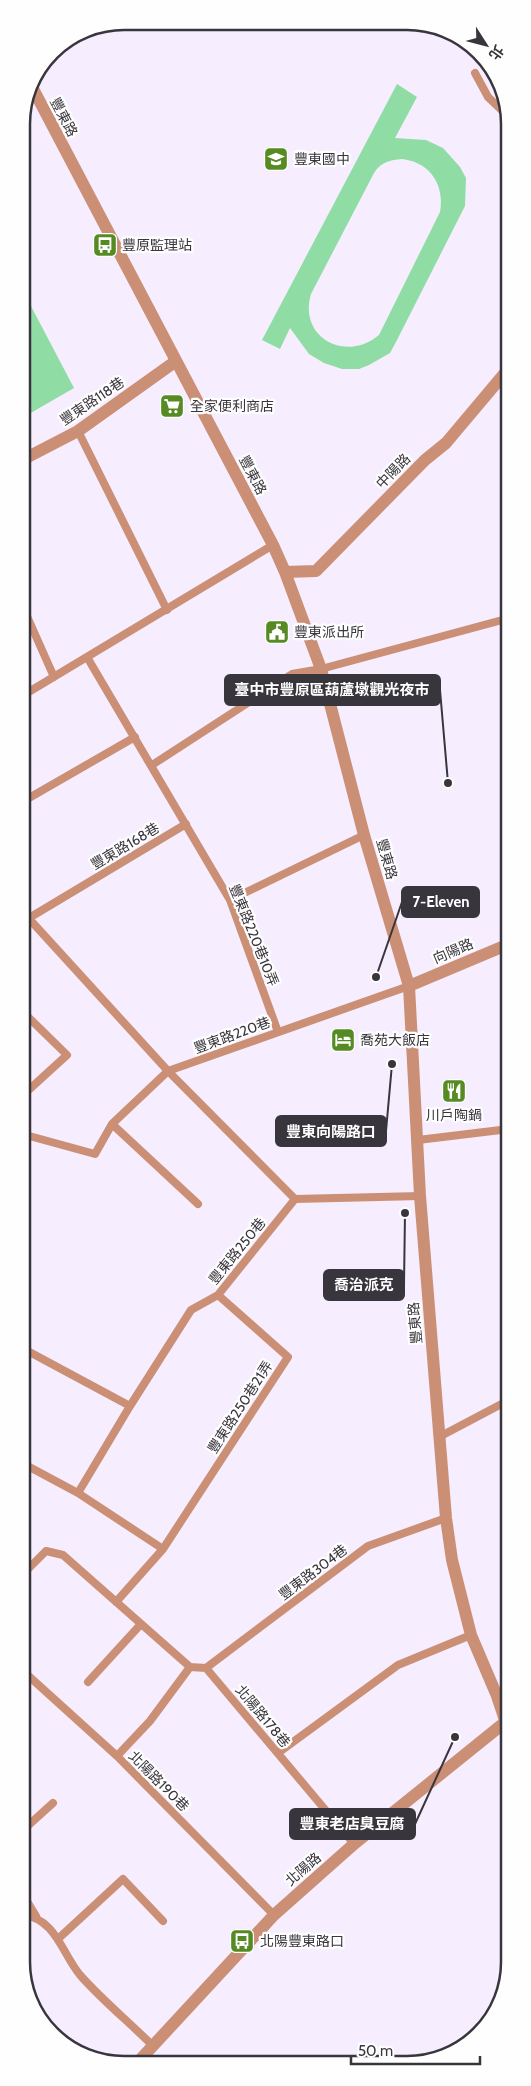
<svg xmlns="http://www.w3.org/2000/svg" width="531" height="2086" font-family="Cabin,'Noto Sans TC',sans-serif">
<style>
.green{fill:#8fdda4;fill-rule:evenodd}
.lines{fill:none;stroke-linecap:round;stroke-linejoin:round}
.service{stroke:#cb8f75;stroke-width:8}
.minor{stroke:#cb8f75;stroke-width:12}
.tertiary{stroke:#cb8f75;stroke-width:12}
.labels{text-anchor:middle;stroke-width:4.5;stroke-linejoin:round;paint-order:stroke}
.street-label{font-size:14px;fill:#39353d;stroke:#fefefe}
.poi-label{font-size:14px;fill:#39353d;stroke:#fefefe;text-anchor:start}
.rim{fill:none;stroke:#39353d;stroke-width:2.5}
.leader{fill:none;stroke:#39353d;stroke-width:2}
.callout-dot{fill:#39353d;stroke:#fefefe;stroke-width:2}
.callout{fill:#39353d;stroke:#39353d;stroke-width:2}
.callout-label{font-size:15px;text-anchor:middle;font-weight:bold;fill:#fff}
</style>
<rect width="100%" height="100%" fill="#f6edfe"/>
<path class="green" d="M397 84 417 97 395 138 426 140 443 148 460 167 466 178 465 206 396 342 390 353 369 365 359 369H342L324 363 309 354 290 328 280 349 262 340ZM402 159C430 162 445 185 440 212L379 335C346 363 298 338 311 294L374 173C381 162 390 160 402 159Z
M22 289 74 388 22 418Z"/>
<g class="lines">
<path class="service" d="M475 73 488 97 509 117
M78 431 167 610
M22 605 54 677
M87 657 230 900 278 1032
M22 696 273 545
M152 765 292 674 321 669 506 619 509 620
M22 802 135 737
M230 900 364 835
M22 911 168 1071 295 1199
M22 927 29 918 186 824
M22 1011 67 1055 22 1096
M112 1124 198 1204
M22 1134 95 1154 112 1124 168 1071 409 986
M418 1140 509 1129
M22 1348 130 1406
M439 1437 509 1400
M22 1463 78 1493 163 1549
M78 1493 130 1406 191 1310 218 1295 295 1199 420 1196
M22 1575 46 1551 63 1555 190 1667 206 1668 354 1844
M116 1602 163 1549 288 1357 218 1295
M206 1668 368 1546 446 1518
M22 1670 117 1756 274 1915
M88 1682 141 1624
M278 1753 398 1665 471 1635
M117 1756 150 1721 190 1667
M22 1831 53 1803
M22 1893 36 1916
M22 1914C57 1920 61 1952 80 1975 102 2000 129 2022 152 2045
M59 1938 123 1879 163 1921"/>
<path class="minor" d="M30 83 273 545 285 572 321 669 364 835 409 986 420 1196 446 1518 452 1560 471 1635 497 1696 509 1732
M22 460 78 431 176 361
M285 572 316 571 425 460 446 443 509 368
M409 986 509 944
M473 2039 489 2019"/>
<path class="tertiary" d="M137 2063 274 1915 354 1844 509 1719"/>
</g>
<defs>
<symbol id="school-square" viewBox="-11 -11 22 22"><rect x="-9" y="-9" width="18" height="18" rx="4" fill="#568a23" stroke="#fefefe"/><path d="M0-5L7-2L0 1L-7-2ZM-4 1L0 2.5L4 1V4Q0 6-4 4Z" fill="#fff"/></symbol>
<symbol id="bus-square" viewBox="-11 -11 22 22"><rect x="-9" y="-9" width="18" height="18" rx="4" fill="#568a23" stroke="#fefefe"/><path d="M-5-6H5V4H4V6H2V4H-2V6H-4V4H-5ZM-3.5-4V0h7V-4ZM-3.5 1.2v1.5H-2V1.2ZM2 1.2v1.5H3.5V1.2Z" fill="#fff"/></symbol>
<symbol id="supermarket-square" viewBox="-11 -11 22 22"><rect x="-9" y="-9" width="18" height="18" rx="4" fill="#568a23" stroke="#fefefe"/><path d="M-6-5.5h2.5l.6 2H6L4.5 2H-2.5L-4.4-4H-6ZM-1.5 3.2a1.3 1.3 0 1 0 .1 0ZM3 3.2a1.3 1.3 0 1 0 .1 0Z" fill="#fff"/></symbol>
<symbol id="civic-square" viewBox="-11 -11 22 22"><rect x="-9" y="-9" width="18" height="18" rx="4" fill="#568a23" stroke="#fefefe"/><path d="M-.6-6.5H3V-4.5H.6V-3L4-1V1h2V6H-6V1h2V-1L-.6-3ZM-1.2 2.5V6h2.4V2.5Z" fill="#fff"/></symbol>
<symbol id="hotel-square" viewBox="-11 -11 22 22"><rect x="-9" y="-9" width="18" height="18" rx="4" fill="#568a23" stroke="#fefefe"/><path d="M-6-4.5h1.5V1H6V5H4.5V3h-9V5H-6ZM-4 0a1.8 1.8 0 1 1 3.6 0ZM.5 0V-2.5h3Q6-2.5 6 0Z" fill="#fff"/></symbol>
<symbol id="restaurant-square" viewBox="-11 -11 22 22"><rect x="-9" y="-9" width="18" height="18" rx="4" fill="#568a23" stroke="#fefefe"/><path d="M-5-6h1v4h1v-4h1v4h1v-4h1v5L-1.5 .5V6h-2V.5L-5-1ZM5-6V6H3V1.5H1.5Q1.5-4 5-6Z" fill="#fff"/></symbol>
</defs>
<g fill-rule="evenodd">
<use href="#school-square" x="262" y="145" width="28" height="28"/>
<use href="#bus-square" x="91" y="231" width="28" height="28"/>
<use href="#supermarket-square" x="158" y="392" width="28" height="28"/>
<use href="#civic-square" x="263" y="618" width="28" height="28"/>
<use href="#hotel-square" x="329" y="1026" width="28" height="28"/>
<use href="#restaurant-square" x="440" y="1077" width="28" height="28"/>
<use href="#bus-square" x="228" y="1927" width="28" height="28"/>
</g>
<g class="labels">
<g class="street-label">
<text transform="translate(64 117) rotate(62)" y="5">豐東路</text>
<text transform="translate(92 401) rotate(-34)" y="5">豐東路118巷</text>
<text transform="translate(393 471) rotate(-46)" y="5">中陽路</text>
<text transform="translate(253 475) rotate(62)" y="5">豐東路</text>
<text transform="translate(125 846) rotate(-31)" y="5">豐東路168巷</text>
<text transform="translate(387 859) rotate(74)" y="5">豐東路</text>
<text transform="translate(254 935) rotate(68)" y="5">豐東路220巷10弄</text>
<text transform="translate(453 951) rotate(-23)" y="5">向陽路</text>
<text transform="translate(232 1035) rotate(-20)" y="5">豐東路220巷</text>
<text transform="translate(237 1251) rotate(-51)" y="5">豐東路250巷</text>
<text transform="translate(415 1323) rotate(-95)" y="5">豐東路</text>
<text transform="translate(240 1407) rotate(-57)" y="5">豐東路250巷21弄</text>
<text transform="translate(313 1572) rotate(-37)" y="5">豐東路304巷</text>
<text transform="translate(263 1716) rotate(50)" y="5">北陽路178巷</text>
<text transform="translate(159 1781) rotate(45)" y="5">北陽路190巷</text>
<text transform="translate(303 1869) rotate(-41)" y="5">北陽路</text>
</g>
<g class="poi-label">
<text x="294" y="164">豐東國中</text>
<text x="122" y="250">豐原監理站</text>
<text x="190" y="411">全家便利商店</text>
<text x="294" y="637">豐東派出所</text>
<text x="360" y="1045">喬苑大飯店</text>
<text x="454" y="1120" text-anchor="middle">川戶陶鍋</text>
<text x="260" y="1946">北陽豐東路口</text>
</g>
</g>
<path d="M0 0H531V2086H0ZM124 30H407A94 94 0 0 1 501 124V1962A94 94 0 0 1 407 2056H124A94 94 0 0 1 30 1962V124A94 94 0 0 1 124 30Z" fill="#fefefe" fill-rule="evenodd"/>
<path class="rim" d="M124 30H407A94 94 0 0 1 501 124V1962A94 94 0 0 1 407 2056H124A94 94 0 0 1 30 1962V124A94 94 0 0 1 124 30Z"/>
<path class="leader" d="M448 783L440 690M376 977L402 902M392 1064L386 1131M405 1213L404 1285M455 1737L415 1824"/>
<g class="callout-dot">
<circle cx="448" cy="783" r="5"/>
<circle cx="376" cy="977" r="5"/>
<circle cx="392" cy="1064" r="5"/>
<circle cx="405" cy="1213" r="5"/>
<circle cx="455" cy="1737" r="5"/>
</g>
<g class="callout">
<rect x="225" y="675" width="215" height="30" rx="5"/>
<rect x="402" y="887" width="77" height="30" rx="5"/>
<rect x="276" y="1116" width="110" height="30" rx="5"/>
<rect x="324" y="1270" width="80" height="30" rx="5"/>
<rect x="290" y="1809" width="125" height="30" rx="5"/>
</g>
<g class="callout-label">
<text x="332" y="695">臺中市豐原區葫蘆墩觀光夜市</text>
<text x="441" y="907">7-Eleven</text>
<text x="331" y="1137">豐東向陽路口</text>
<text x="364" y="1290">喬治派克</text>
<text x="352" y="1829">豐東老店臭豆腐</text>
</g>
<g transform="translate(486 45) rotate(126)" stroke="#fefefe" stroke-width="4" paint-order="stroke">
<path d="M0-4L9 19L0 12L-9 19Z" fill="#39353d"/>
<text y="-8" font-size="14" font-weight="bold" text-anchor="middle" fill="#39353d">北</text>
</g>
<path d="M351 2056v8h129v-8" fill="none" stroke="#39353d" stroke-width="2.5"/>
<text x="358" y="2056" font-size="15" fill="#39353d" stroke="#fefefe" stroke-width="4" paint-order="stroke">50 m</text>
</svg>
